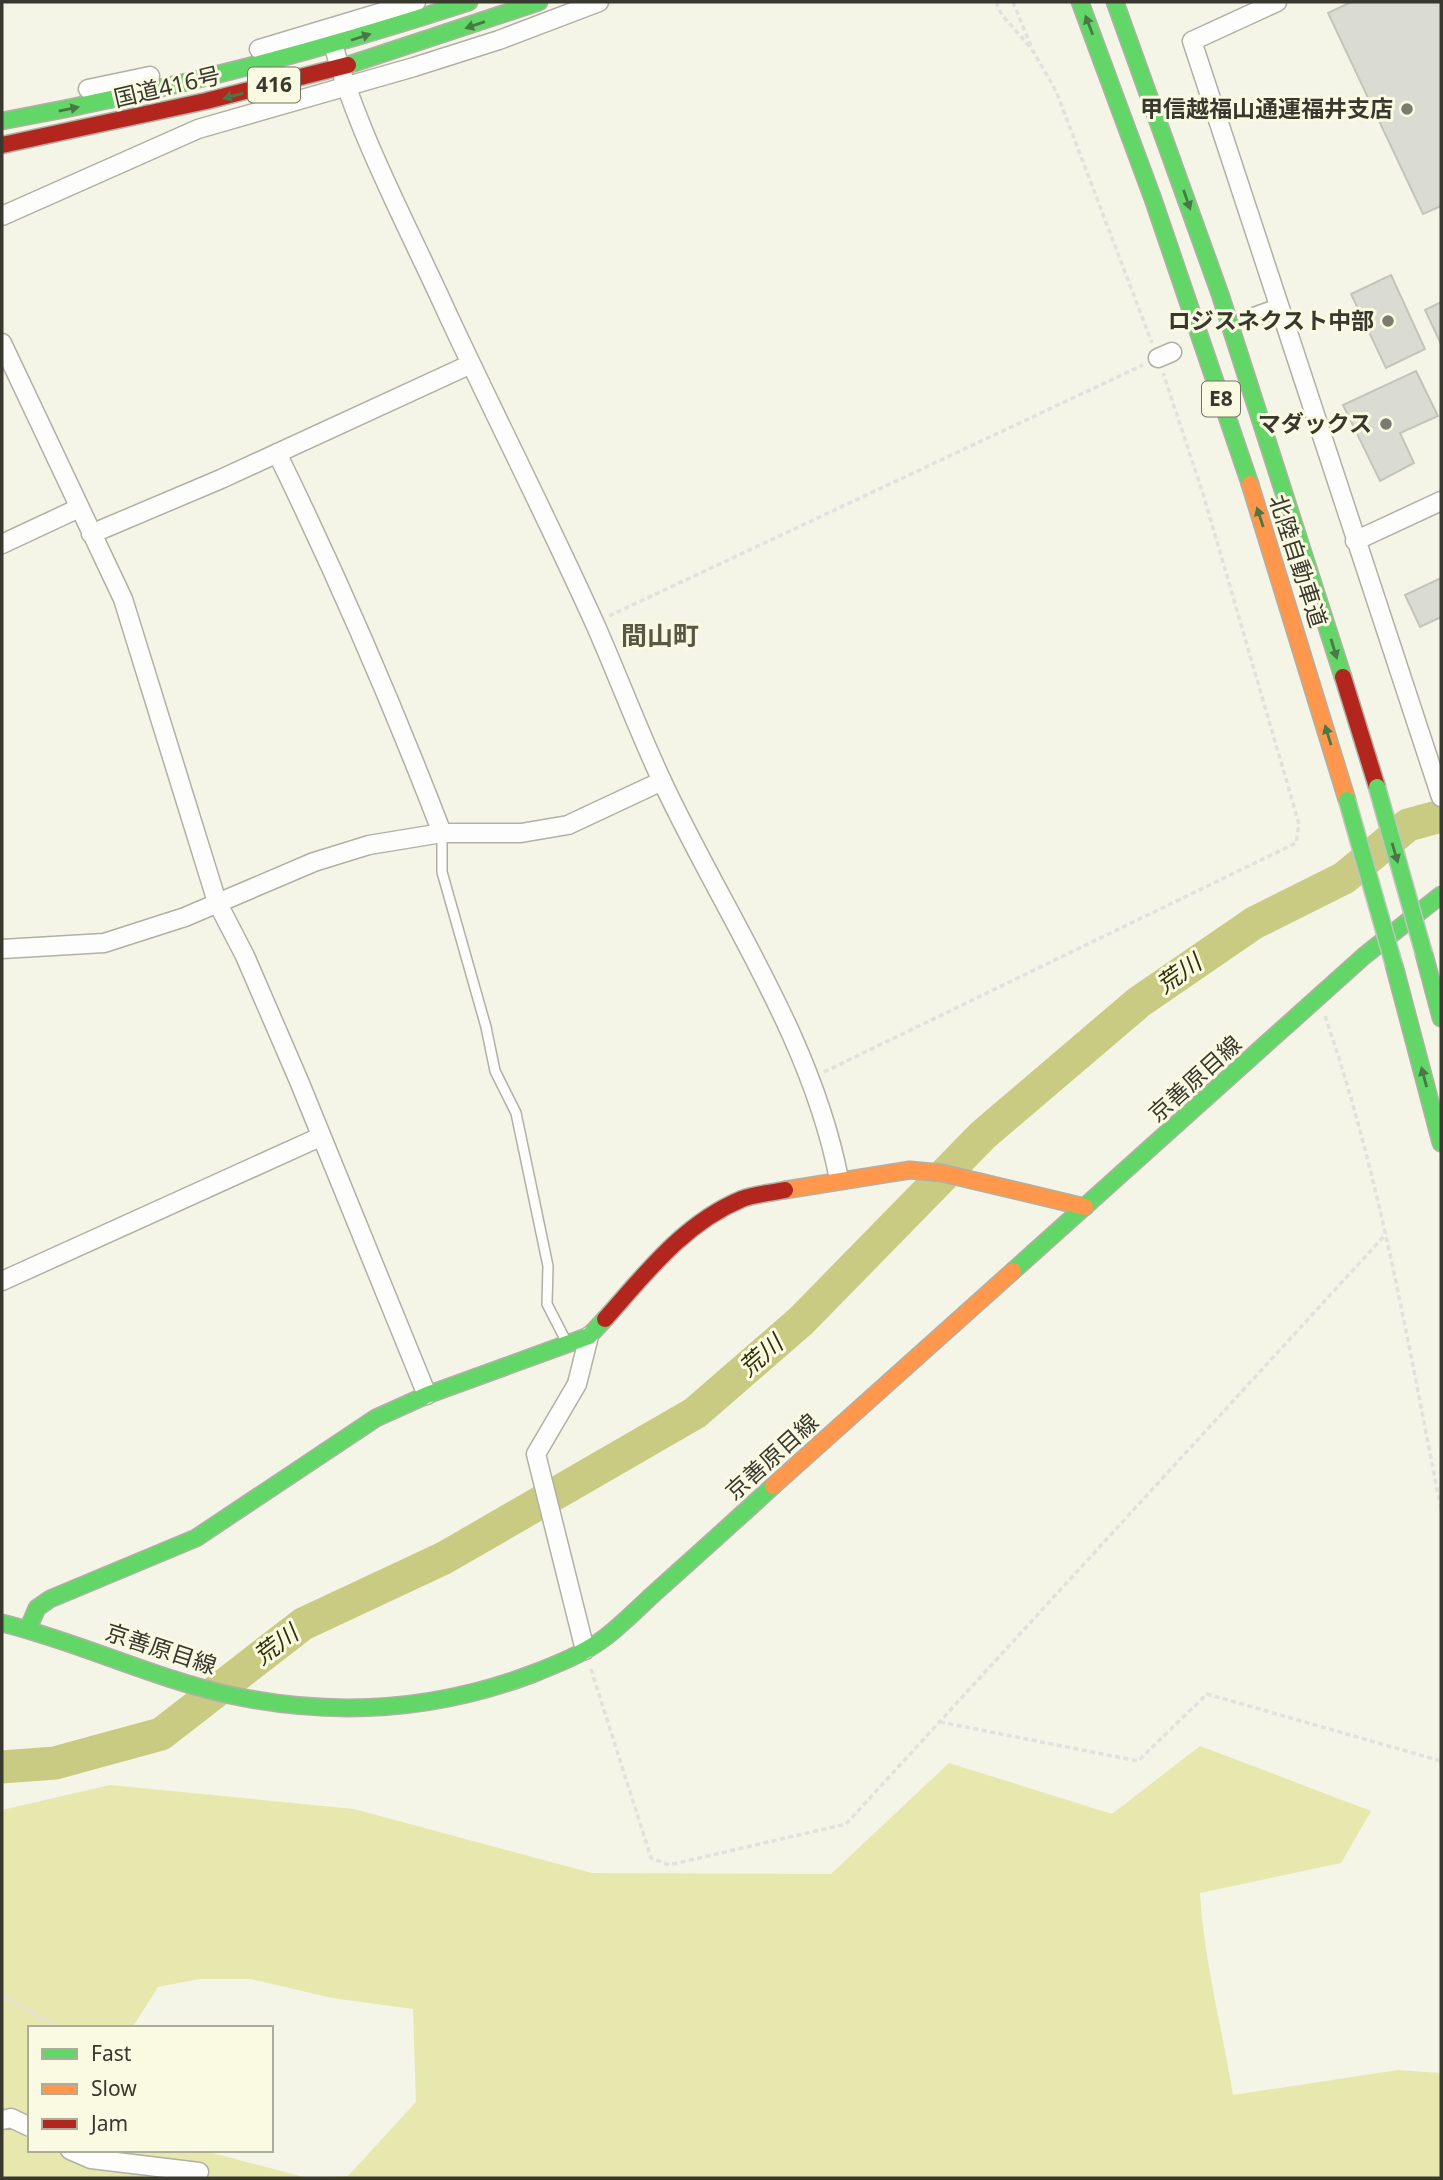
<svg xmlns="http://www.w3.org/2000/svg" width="1443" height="2180" font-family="'Noto Sans','Noto Sans JP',sans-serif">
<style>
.green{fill:#e7e8ae;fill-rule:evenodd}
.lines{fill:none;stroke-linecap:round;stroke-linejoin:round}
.river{stroke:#cacb82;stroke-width:33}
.building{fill:#dbdcd1;stroke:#c4c5ba;stroke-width:2}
.lane-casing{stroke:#b0b0a6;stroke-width:12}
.street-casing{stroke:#b0b0a6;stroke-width:21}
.fast-casing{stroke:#b0b0a6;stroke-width:19}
.slow-casing{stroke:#b0b0a6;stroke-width:19}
.jam-casing{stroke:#b0b0a6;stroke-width:19}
.path{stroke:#e1e1dd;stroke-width:3.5;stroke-dasharray:5 3.5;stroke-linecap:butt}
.lane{stroke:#fdfdfb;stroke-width:9}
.street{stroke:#fdfdfb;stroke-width:18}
.fast{stroke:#63d668;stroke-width:16}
.slow{stroke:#ff974d;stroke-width:16}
.jam{stroke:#b3261e;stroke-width:16}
.fast-bridge-casing{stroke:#c1c4c2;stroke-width:19;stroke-linecap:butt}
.fast-bridge{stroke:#63d668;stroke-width:16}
.oneway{fill:#497746}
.poi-dot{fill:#7a7a6f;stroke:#f9fae1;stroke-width:2.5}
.labels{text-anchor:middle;stroke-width:6;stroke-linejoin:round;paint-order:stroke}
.shield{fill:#f9fae1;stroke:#727264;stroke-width:2}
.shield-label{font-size:21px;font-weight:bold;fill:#38382f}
.street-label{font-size:23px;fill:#38382f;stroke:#f9fae1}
.poi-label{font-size:23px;font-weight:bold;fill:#38382f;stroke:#f9fae1;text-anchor:end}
.water-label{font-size:24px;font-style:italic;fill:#313105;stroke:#f9fae1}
.quarter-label{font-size:26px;font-weight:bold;fill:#585944;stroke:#f9fae1}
</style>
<rect width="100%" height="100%" fill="#f4f4e7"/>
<path class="green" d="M1200 1746 1371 1811 1341 1863 1200 1893C1204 1961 1222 2028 1233 2095L1398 2070 1441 2073V2178H2V1810L110 1785 354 1809 592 1873 831 1874 949 1763 1112 1814ZM199 1979H251L332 1998 413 2009 416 2102 348 2176 307 2178 202 2150H30V2028H132L158 1987Z"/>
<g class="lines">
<path class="river" d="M2 1767 55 1763 161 1734 303 1624 444 1558 695 1413 801 1321 983 1135 1139 1002 1254 923 1344 878 1408 825 1441 816"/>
</g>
<path class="building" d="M1351 2H1441V206L1423 214 1328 13Z
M1391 275 1425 349 1386 368 1351 294Z
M1441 302V344L1425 310Z
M1416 371 1438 416 1400 433 1414 463 1380 481 1343 405Z
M1441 578V617L1420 627 1405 595Z"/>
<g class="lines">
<defs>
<path id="lane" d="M442 833V872L486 1027 495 1071 516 1113 548 1266 547 1304 567 1343"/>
<path id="street" d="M1277 2 1192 41 1441 797
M329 29C354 128 406 222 448 315 496 418 548 520 595 624 618 676 638 730 662 781 723 912 811 1035 839 1179
M259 49 416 2
M88 89 150 76
M2 216 198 129 414 67 499 40 599 2
M1254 317 1279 308
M2 343 123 599 217 902 245 956 299 1081 427 1395
M1158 358 1172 352
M277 453C338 578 392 703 442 833
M91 534 221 479 471 364
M1355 541 1441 501
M2 544 79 508
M2 949 104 943 185 917 314 862 369 845 442 833H521L568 825 662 781
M2 1281 320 1137
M585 1650 536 1454 577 1384 589 1336
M2 2120 11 2118 30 2127
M70 2150 91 2159 199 2172"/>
<path id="fast" d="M1080 2 1153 199 1250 484
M1115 2 1220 294 1343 677
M348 65 539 2
M2 121C161 92 316 52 469 2
M1424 954 1441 1018
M1394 965 1441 1143
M1013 1271 1364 956 1441 895
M2 1623C79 1642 152 1678 230 1695 332 1717 434 1711 532 1674 555 1665 583 1654 603 1639 623 1624 640 1606 659 1589 697 1555 735 1521 773 1486
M28 1629 37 1608 50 1599 196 1538 376 1418 427 1395 589 1336 605 1319"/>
<path id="slow" d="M1250 484 1347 800
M785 1190 910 1170 942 1173 1085 1207
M773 1486 1013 1271"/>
<path id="jam" d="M2 145 206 101 348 65
M1343 677 1377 787
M605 1319C646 1273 684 1223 742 1199 755 1194 771 1193 785 1190"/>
</defs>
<use href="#lane" class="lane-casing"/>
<use href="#street" class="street-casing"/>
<use href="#fast" class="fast-casing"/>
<use href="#slow" class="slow-casing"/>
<use href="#jam" class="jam-casing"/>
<path class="path" d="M996 2 1002 15 1030 47
M1013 2 1033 51 1056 91 1152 343
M609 616 1143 365
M1325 1016C1380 1175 1408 1344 1441 1509
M824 1072 1296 843 1299 824 1204 497 1163 373
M591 1669 651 1858 669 1865 846 1824 1386 1234
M940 1722 1138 1761 1207 1694 1441 1761
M2 1995 59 2028"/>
<use href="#lane" class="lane"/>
<use href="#street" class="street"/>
<use href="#fast" class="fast"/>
<use href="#slow" class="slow"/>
<use href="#jam" class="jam"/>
<defs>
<path id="fast-bridge" d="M1377 787 1424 954
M1347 800 1394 965"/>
</defs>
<use href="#fast-bridge" class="fast-bridge-casing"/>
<use href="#fast-bridge" class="fast-bridge"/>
</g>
<defs><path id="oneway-solid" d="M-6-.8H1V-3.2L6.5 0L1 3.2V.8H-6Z" transform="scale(1.75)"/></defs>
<g class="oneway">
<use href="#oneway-solid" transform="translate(475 25) rotate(161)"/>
<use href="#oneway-solid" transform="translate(1089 25) rotate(-111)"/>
<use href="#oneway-solid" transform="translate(361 37) rotate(-18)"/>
<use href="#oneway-solid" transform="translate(233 96) rotate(165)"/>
<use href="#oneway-solid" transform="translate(69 109) rotate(-12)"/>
<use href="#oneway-solid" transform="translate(1187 200) rotate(71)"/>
<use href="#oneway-solid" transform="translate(1260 517) rotate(-108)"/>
<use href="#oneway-solid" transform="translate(1334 649) rotate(73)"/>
<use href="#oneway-solid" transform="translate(1328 735) rotate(-107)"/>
<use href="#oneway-solid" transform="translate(1395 853) rotate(74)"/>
<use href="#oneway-solid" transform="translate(1424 1077) rotate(-105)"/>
</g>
<g class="poi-dot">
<circle cx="1407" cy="109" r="7"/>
<circle cx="1388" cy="321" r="7"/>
<circle cx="1386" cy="424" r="7"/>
</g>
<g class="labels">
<g class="shield">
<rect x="248" y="67.5" width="52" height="35" rx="5"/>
<rect x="1202" y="381.5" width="38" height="35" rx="5"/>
</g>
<g class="shield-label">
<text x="274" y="92">416</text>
<text x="1221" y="406">E8</text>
</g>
<g class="street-label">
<text transform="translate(167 87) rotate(-13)" y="8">国道416号</text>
<text transform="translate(1298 561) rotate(72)" y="8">北陸自動車道</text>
<text transform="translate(1195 1079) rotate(-42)" y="8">京善原目線</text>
<text transform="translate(772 1457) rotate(-42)" y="8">京善原目線</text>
<text transform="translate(161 1649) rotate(18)" y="8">京善原目線</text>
</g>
<g class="poi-label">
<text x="1393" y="117">甲信越福山通運福井支店</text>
<text x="1374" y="329">ロジスネクスト中部</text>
<text x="1372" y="432">マダックス</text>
</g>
<g class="water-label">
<text transform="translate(1179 974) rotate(-35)" y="8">荒川</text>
<text transform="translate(761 1356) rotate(-41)" y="8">荒川</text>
<text transform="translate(276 1645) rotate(-37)" y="8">荒川</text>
</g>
<g class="quarter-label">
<text x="660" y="645">間山町</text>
</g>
</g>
<rect width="1443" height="2180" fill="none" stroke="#38382f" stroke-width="7"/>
<rect x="28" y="2026" width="245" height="126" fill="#f9fae1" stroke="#acac9a" stroke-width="2"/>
<rect x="42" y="2049" width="35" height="10" fill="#63d668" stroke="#acac9a" stroke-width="2"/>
<text x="91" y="2061" font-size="21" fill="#38382f">Fast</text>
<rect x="42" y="2084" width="35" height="10" fill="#ff974d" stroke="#acac9a" stroke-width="2"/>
<text x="91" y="2096" font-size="21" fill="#38382f">Slow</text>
<rect x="42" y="2119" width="35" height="10" fill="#b3261e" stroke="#acac9a" stroke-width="2"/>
<text x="91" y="2131" font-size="21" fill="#38382f">Jam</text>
</svg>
